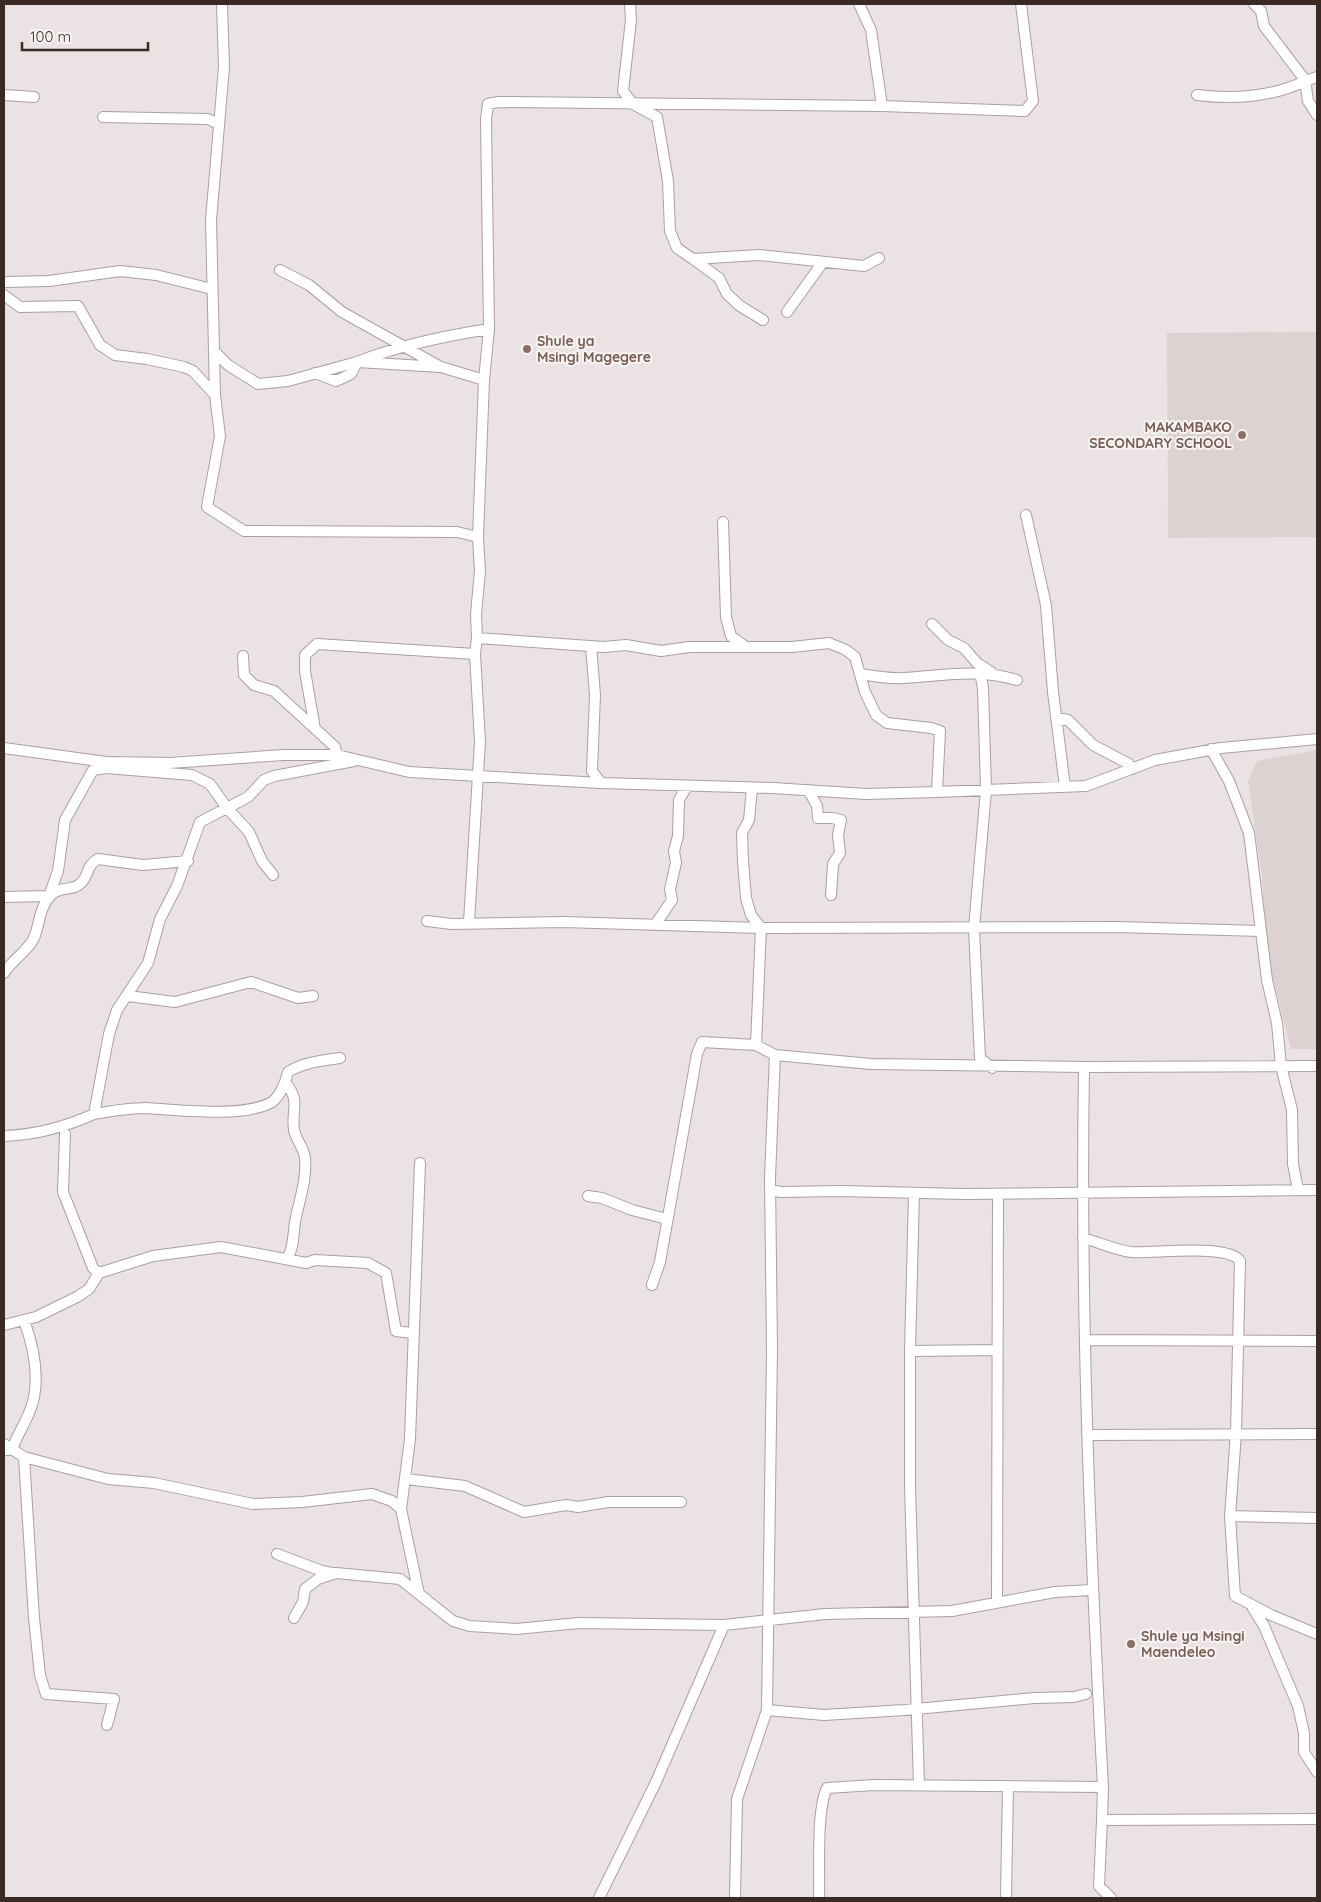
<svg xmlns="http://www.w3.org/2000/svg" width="1321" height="1902" font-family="Quicksand,sans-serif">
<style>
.built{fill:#dbd2d1}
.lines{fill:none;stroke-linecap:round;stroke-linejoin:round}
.street-casing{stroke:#aca09e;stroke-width:12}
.street{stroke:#fff;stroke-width:10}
.education-dot{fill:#8d6e63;stroke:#f8f3f3;stroke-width:2}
.labels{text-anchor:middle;stroke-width:4;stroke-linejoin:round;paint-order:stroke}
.education-label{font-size:14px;font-weight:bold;fill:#785e54;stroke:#f8f3f3;text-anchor:start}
</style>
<rect width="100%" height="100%" fill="#ebe3e3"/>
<path class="built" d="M1317 332V537L1168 538 1167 333Z
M1317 750V1049H1291L1266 952 1262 876 1248 781 1257 761Z"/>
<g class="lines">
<defs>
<path id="street" d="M630 4 631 20 623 91 633 104 657 117 668 181 670 231 677 248 693 259 759 255 864 266 879 258
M859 4 871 30 882 106
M1254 4 1261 11 1264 26 1305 80 1308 101 1317 115
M4 95 34 97
M1197 95C1228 99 1258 98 1288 88 1298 85 1306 80 1317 77
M103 117 208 119 219 124
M693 259 719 278 727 294 740 306 763 320
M280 270 309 285 342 312 439 366
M4 282 49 281 120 271 156 275 212 289
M4 295 20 307 78 306 100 345 115 355 147 359 184 367 193 371 215 395 220 436 207 507 244 531 457 532 478 537 480 571 476 614 477 638 604 647 626 645 661 651 689 647H792L829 643 846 650 855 657 865 692 876 715 887 723 931 728 940 731 937 792 1086 786 1155 760 1221 748 1317 739
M787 312 823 262
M214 351 228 365 258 384 288 381 357 362 441 367 484 380
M315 373 336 381 351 374 357 362C400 345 444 336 489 329
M215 395 211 220 224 67 222 4
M1026 515 1046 605 1053 692 1065 787
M723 522 726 617 731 636 746 647
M478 537 484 380 489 329 486 119 488 104 498 102 882 106 1025 111 1033 101 1021 4
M932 624 948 640 964 648 977 663 991 672
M591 646 595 695 592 771 601 783
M243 656 244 675 254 685 274 691 335 747 337 755
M980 672 983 688 986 790 974 928 980 1058 992 1068
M860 674C874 676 888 679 902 678 944 676 975 668 1017 680
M1057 718 1068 720 1093 745 1129 764 1132 769
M315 729 305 671V655L317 644 475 654
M4 748 106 762 170 763 283 755H337L409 772 601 783 773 788 866 794 937 792
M1211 749 1229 781 1249 833 1267 980 1277 1023 1281 1066 1292 1110 1293 1164 1298 1190
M93 770 106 768 192 775 210 784 227 808 249 832 262 861 273 875
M752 789 749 820 742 833 743 861 746 898 751 915 761 928 756 1045
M809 791 817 806 818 818H832L841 820 838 835 840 853 833 864 831 895
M4 897 49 896 58 871 65 820 93 770 97 768
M427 921 452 924 563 922 761 928 1117 927 1261 931
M469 922 480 742 475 654 477 638
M655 925 672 900 670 889 676 863 674 851 678 836 679 800 687 786
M4 973C12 960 27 952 34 938 40 924 39 907 51 895 62 885 72 892 81 883 89 876 86 865 98 859L143 865 188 861
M128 996 175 1002 251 982 298 998 313 996
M1317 1066 1084 1067C1080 1307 1090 1547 1103 1787L1102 1820 1317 1819
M286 1083C301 1103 291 1108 294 1130 296 1140 304 1148 305 1158 307 1181 299 1200 295 1222 293 1235 294 1248 287 1259
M94 1114C111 1111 129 1108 147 1108 178 1110 245 1118 272 1102 280 1096 286 1082 288 1072 304 1062 321 1061 340 1058
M65 1134 63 1192 93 1268 99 1273
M4 1136C35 1135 65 1127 94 1114L109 1034 117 1010 148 963 160 919 177 886 200 822 248 797 264 780 274 776 354 761
M770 1190 781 1192 840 1191 963 1194 1317 1190
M914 1193 910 1351V1487L919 1785
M588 1196 602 1198 632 1210 667 1219
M1083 1238C1098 1242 1115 1250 1131 1252 1153 1254 1228 1243 1240 1261L1236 1433 1230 1516 1235 1596 1271 1615 1317 1634
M652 1285 660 1262 697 1054 702 1042 756 1045 775 1055 871 1064 1084 1067
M4 1325 36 1317 77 1297 89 1289 99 1273 153 1256 221 1247 306 1263 315 1260 368 1263 386 1273 396 1331 412 1333
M1085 1340 1317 1341
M910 1351 997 1350
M1087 1435 1317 1434
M4 1444 24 1457 108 1479 154 1483 253 1504 302 1502 372 1494 392 1501 401 1509 419 1594 453 1621 470 1626 516 1629 579 1623 724 1625 825 1614 952 1611 1055 1592 1092 1590
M7 1450 12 1449C17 1436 24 1425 29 1413 42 1384 34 1348 24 1320
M24 1457 34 1618 40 1675 46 1694 114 1699 107 1725
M406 1479 465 1486 524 1512 566 1505 578 1507 608 1502H681
M401 1509 410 1439 420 1163
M1230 1516 1317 1518
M277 1554 322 1571 332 1573
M997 1602 998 1194
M1251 1605 1264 1626 1298 1706 1304 1733V1752L1317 1772
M294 1618 303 1602 305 1589 318 1579 336 1573 400 1579 419 1594
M767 1710 824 1715 905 1710 1034 1698 1074 1697 1086 1694
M1102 1820 1099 1886 1111 1898
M599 1898 656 1782 724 1625
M735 1898 737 1799 767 1710 772 1350 770 1177 775 1055
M819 1898C820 1872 816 1810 827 1788L874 1785 1103 1787
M1006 1898 1008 1786"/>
</defs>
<use href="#street" class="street-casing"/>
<use href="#street" class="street"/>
</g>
<g class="education-dot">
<circle cx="527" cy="349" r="5"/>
<circle cx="1242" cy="435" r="5"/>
<circle cx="1131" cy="1644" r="5"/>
</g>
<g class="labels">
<g class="education-label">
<text x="537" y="346">Shule ya<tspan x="537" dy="16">Msingi Magegere</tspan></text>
<text x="1232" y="432" text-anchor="end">MAKAMBAKO<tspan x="1232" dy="16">SECONDARY SCHOOL</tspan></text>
<text x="1141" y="1641">Shule ya Msingi<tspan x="1141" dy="16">Maendeleo</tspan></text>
</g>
</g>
<rect width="1321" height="1902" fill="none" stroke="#3b2a24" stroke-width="10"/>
<path d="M22 42v8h126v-8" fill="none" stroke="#3b2a24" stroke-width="2.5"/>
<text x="30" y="42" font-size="15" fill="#3b2a24" stroke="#f8f3f3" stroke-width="4" paint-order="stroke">100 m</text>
</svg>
